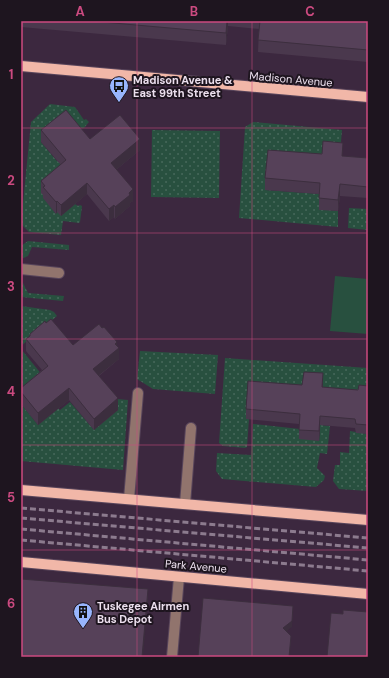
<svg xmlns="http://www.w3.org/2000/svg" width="389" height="678" font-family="'DM Sans',sans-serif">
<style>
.grass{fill:url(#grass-dots)}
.park{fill:#28503f}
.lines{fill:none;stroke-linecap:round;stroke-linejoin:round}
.minor-casing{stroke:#58455b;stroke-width:12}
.major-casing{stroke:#58455b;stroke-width:12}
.minor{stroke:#91746d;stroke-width:10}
.major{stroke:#f1b7a8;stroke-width:10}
.rail{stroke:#8c7b8e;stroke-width:3;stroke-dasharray:6 3;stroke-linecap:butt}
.wall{fill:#4a384d}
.shaded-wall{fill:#3c2e3e}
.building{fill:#564159;stroke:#3c2e3e}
.grid{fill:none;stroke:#cc4a80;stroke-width:1;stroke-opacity:0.55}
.labels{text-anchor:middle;stroke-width:4;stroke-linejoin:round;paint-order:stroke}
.street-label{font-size:11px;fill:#ebdfed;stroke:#1e151f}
.poi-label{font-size:11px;font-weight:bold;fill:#ebdfed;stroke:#1e151f;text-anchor:start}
.neatline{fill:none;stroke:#cc4a80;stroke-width:1.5}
.grid-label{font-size:13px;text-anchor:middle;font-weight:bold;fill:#cc4a80}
</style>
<defs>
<pattern id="grass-dots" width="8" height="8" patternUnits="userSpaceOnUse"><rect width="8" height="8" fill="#28503f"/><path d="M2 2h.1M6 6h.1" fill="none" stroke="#47695b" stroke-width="1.8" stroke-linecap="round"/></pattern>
</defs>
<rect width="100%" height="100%" fill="#3c283f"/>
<path class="grass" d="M50 104 75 107 84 120 86 119 89 122 84 128 73 130 41 142 56 160 69 171 45 197 55 213 75 204 78 206 80 205 82 206 80 222 79 223 63 221 61 235 29 232 21 224 31 122Z
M253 122 342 130 340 154 322 166 265 190 320 194 319 209 338 211V227L239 218 245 127Z
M152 130 220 131 219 198 151 197Z
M349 208 368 209V230L348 228Z
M28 241 69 245V250L32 247 28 256 21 259V246Z
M21 279 28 293 64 296 63 301 21 297Z
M21 306 50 310 54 312 57 316 21 346Z
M21 349 47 381 21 399Z
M140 351 218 355 215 394 153 389 137 379Z
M225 358 368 368V395L322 396 323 383 302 395 246 419H249L247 447 245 448 223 446 219 443Z
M107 398 128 400 123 470 21 461V404L38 425 58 408 60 410 70 402 94 430Z
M253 424 300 429 319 441 320 425 330 426 327 454 320 453 317 468 325 476 324 480 316 487 222 479 216 471 217 453 251 455Z
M350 431 368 434V491L339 489 333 481 335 465H340V452L349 453Z"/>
<path class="park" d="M335 276 368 279V334L330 331Z"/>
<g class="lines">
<defs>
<path id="minor" d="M21 269 59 273
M129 499 138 393
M185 504 191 428
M172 657 179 577"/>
<path id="major" d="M21 66 368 97
M21 490 368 520
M21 562 368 594"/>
</defs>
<use href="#minor" class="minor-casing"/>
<use href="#major" class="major-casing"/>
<use href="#minor" class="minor"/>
<use href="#major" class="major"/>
<path class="rail" d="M21 508 368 538
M21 518 368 548
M21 529 368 560
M21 540 368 571"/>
</g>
<path class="wall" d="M21 21H368V62L258 52 259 29 228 26 226 45 21 27Z
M41 130 90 139 140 150 116 170 133 201 130 203V206L115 219 114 217 109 221 87 194 61 216 57 212 56 214 43 198V195L41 193V181L61 165 41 142Z
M343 156 368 158V198L340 196 338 211 319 210V194L265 190V178Z
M30 334 73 345H117L119 359 99 376 118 410 94 430 69 400 38 425 21 404V388L42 370 26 351V339L30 336Z
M368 386V434L356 433 355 428 320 425 319 441 299 439V424L246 419V409L323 387 358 390Z"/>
<path class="shaded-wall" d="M227 21H228V26L226 45V33Z
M140 139V150L111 174V163Z
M87 183V194L61 216V205Z
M340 184V196L338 211V200Z
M133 189V201L130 203V206L115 219V207Z
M57 201V212L56 214V202Z
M114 205V217L109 221V209Z
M117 342V349L119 348V359L93 380V369Z
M69 388V400L38 425V413Z
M118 398V410L94 430V419Z
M320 416V425L319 441V431Z
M148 589V601L143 657H142Z
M293 606 292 627 283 634V628Z"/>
<path class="building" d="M91 21H227L226 33Z
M260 21H368V50L258 40Z
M66 110 90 139 120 115 140 139 111 163 133 189 129 193 130 195 115 207 114 205 109 209 87 183 61 205 57 201 56 202 43 187 45 186 41 181 66 160 41 130Z
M323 141 343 143 342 156 368 158V187L340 184 338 200 319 198 320 183 265 178 268 150 322 154Z
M51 319 73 345 99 324 102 328 104 327 117 342 115 344 119 348 93 369 118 398 94 419 69 388 38 413 21 392V388L48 366 26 339 30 336V334L45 321 46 323Z
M304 372 323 373 322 387 358 390 359 385 368 386V425L356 424 355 419 320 416 319 431 299 430 300 414 246 409 248 381 302 385Z
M21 579 148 589 142 657H21Z
M203 598 293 606 292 621 283 628 291 636 289 657H198Z
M343 610 368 612V657H327L331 613 343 614Z"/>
<path class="grid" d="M137 21V657M252 21V657M21 128H368M21 233H368M21 339H368M21 445H368M21 550H368"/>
<defs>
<symbol id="bus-pin" viewBox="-11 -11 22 30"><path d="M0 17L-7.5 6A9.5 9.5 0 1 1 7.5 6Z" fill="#98b5fd" stroke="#1e151f"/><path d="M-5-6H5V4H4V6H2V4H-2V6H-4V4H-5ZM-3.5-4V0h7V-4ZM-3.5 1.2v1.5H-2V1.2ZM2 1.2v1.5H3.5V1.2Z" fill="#111"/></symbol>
<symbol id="building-pin" viewBox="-11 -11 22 30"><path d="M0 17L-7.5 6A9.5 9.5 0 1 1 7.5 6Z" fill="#98b5fd" stroke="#1e151f"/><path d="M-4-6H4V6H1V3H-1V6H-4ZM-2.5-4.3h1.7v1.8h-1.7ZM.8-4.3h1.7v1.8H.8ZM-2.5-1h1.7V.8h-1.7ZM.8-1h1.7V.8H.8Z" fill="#111"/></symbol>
</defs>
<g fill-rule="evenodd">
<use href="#bus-pin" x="108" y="75" width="22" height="30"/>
<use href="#building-pin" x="72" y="601" width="22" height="30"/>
</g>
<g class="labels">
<g class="street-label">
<text transform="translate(291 79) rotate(5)" y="4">Madison Avenue</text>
<text transform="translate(196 566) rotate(5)" y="4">Park Avenue</text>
</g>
<g class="poi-label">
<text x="133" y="84">Madison Avenue &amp;<tspan x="133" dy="13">East 99th Street</tspan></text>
<text x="97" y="610">Tuskegee Airmen<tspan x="97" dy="13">Bus Depot</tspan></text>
</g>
</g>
<rect width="389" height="678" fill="none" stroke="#1e151f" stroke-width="44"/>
<rect x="22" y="22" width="345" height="634" class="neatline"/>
<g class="grid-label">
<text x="80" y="16">A</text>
<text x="194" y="16">B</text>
<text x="310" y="16">C</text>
<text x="11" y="79">1</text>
<text x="11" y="185">2</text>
<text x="11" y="291">3</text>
<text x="11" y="396">4</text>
<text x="11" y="502">5</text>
<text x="11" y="608">6</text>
</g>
</svg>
